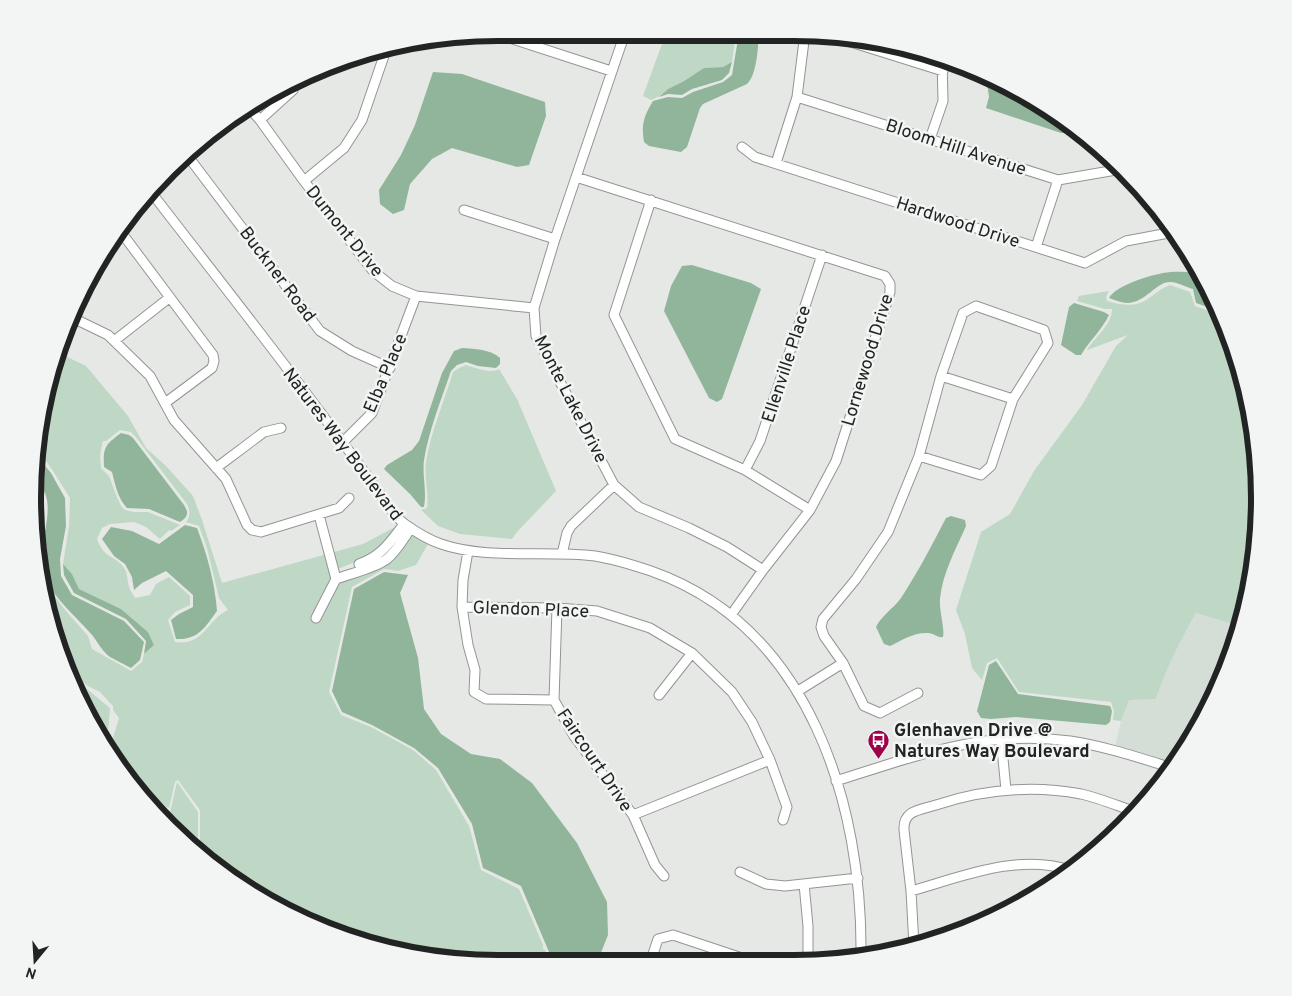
<svg xmlns="http://www.w3.org/2000/svg" width="1292" height="996" font-family="Overpass,sans-serif">
<style>
.built{fill:#d4ded7}
.green{fill:#bfd7c5;fill-rule:evenodd}
.water{fill:#90b59a}
.lines{fill:none;stroke-linecap:round;stroke-linejoin:round}
.minor-casing{stroke:#939593;stroke-width:11}
.minor{stroke:#fff;stroke-width:9}
.labels{text-anchor:middle;stroke-width:5;stroke-linejoin:round;paint-order:stroke}
.street-label{font-size:18px;fill:#222323;stroke:#f2f5f3}
.poi-label{font-size:18px;font-weight:bold;fill:#222323;stroke:#f2f5f3;text-anchor:start}
.rim{fill:none;stroke:#222323;stroke-width:6}
</style>
<rect width="100%" height="100%" fill="#e5e8e5"/>
<path class="built" d="M1196 613 1239 626 1224 676 1181 757 1176 763 1167 762 1115 747 1121 721 1129 700 1156 699 1163 678 1173 654Z"/>
<path class="green" d="M666 33H736L732 62 723 67 704 68 684 81 668 89 660 96 651 100 643 96Z
M1170 285 1190 292 1195 306 1209 311 1218 308 1224 320 1251 407 1259 498 1250 589 1239 626 1196 613C1180 641 1166 668 1156 699L1129 700 1121 721 1113 720 1114 711 1111 702 1019 692 997 658 987 663 982 680 972 668 965 634 956 610 981 532 1010 514 1034 471 1082 405 1116 346 1128 335 1087 350C1095 337 1112 325 1112 309H1105L1077 301 1079 296 1109 291 1106 297 1107 301C1122 305 1136 308 1149 298 1158 292 1160 289 1170 285Z
M59 353 86 366 128 416 146 448 166 466 193 496 202 520 222 583 363 544 399 525 379 549 368 557 335 570 332 580 311 620 316 623 339 581 381 567 412 532 429 542 416 565 398 571 384 569 352 587 329 692 341 715 371 727 413 750 436 770 469 826 481 870 519 889 543 945V949L545 950 549 959H437L320 928 240 885 200 853V810L178 780 175 782 169 808 162 805H150L125 774 124 766 113 738 119 718 113 710V706L100 692 88 686 73 674 48 619 44 582 65 610 88 636 92 649 131 671 142 662 144 654 154 645 148 632 121 609 79 589 72 574 63 564 69 526 70 498 53 471 39 451 48 378ZM120 430 131 432 135 436 187 504C190 510 191 516 186 522L199 526 207 548 219 598 228 610C206 620 205 646 175 642L168 620 175 612 190 605V596L169 577 156 584 150 595 135 598C133 594 130 591 129 587 127 581 128 574 124 568 114 554 105 560 97 539L102 528 110 524 134 522 146 527 160 539 169 530 171 531 180 525 148 512H134L125 510 121 506 116 495 109 476 101 468 100 455 103 441H106Z
M466 365C475 368 491 374 499 369L517 399 556 491 517 532 512 539 460 534 438 526 421 510 427 508C429 492 424 477 426 462 431 431 444 402 453 372L459 368Z
M34 484C51 496 43 534 40 551L33 498Z
M76 680 110 708 108 732 122 770 111 756Z
M177 782 198 812V851L169 827 163 820 168 822Z"/>
<path class="water" d="M739 33H759C758 47 757 75 747 84L703 104 700 108 687 147 681 152 649 146 644 142C641 124 644 116 653 101L668 97 682 98 693 92 723 82 732 75Z
M732 62 729 73 722 80 692 89 682 95 668 94 659 97 668 89 684 81 704 68 723 67Z
M433 72 462 74 545 102 546 116 529 165 517 167 452 148 432 159 410 184 404 210 393 214 380 204 379 190 401 155 415 125Z
M986 75 1002 82 1011 96 1019 104 1051 118 1061 119 1080 132 1061 133 986 108 989 97Z
M692 265 751 283 761 289 722 399 717 402 709 398 664 311 671 286 682 266Z
M1195 272 1199 273 1216 305 1210 308 1196 303 1193 289C1186 287 1177 282 1170 282 1156 282 1146 302 1128 303 1122 303 1115 300 1109 298 1117 285 1148 276 1163 273 1173 271 1185 272 1195 272Z
M1074 303 1104 312 1109 315C1102 330 1089 341 1081 355H1076L1061 345 1069 307Z
M462 348C475 349 490 349 500 358V364L496 368 478 366 466 362 457 365 451 371C441 400 429 430 424 460 422 476 427 491 424 507H421L410 494 384 469 387 465 412 450 419 441 442 373 454 351Z
M121 433 129 435 133 438 184 505C189 513 188 517 180 522L149 509 127 508C118 499 115 484 112 472L104 467C103 447 105 445 121 433Z
M38 457 51 473 65 498 66 526 60 559 61 576 72 595 124 621 144 642 140 660 131 668C124 664 117 661 110 657 103 652 98 643 93 636 75 615 50 596 42 569 35 545 63 500 35 481Z
M951 516 965 520 966 526C956 549 942 574 940 599 939 610 945 630 943 637 937 638 934 633 928 633 914 632 902 640 890 646L884 644 876 627C881 616 893 609 901 598 918 572 932 545 946 518Z
M185 525 197 528C207 554 215 583 217 611 205 627 199 640 176 639L171 620 179 614 193 607V595L166 571 142 583 134 590 132 577 125 564 114 556 102 539 111 527 132 531 159 544Z
M63 564 72 574 79 589 121 609 148 632 154 645 144 654 146 641 126 619 74 593 64 575Z
M384 572 408 575 400 593 418 658 424 709 441 734 471 754 500 759 532 783 577 843 607 902 608 935 598 960 552 959 521 886 483 868 472 824 438 768 414 748 372 725 342 712 332 691 354 589Z
M996 661 1018 694 1110 706 1112 711 1110 722 1106 725 1016 717 991 719 981 718 977 711 989 665Z"/>
<g class="lines">
<defs>
<path id="minor" d="M494 33 611 71
M625 33 555 239 534 308 536 336 614 485 639 507 689 528 727 547 763 570
M825 34 943 71
M797 97 1058 180 1116 170
M249 108 260 120 304 181 373 271 392 286 416 296 534 308
M260 120 293 90 295 83
M930 139 943 101 942 59
M742 147 755 157 1085 263 1126 241 1174 232
M187 155 320 331 352 351 390 368
M776 163 797 97 805 33
M576 177 885 276 890 284V292L836 461 810 510 763 570 731 615
M304 181 344 148 362 120 387 47
M151 192C215 275 281 358 343 443 356 460 368 477 380 494 387 505 395 517 406 525 416 532 429 540 441 544 487 560 547 550 595 556 614 559 633 565 651 571 810 627 863 804 861 958
M651 200 614 315 675 439 745 470 810 510
M464 210 555 239
M121 232 213 355 214 361 212 368 165 403
M1036 247 1058 180
M73 318 108 335 150 376 174 420 226 479 247 525 252 530 261 532 339 508 349 498
M114 341 169 298
M941 376 1013 399
M343 442 372 413 416 296
M216 468 264 432 281 428
M745 470 760 441 822 255
M468 551 463 580 462 607 468 645 475 670 474 692 486 699 554 700
M562 554 567 533 571 526 614 485
M359 564C382 556 390 542 404 524
M336 579C352 573 373 569 387 559 397 551 404 538 411 528
M462 607 557 608 597 611 650 628 692 653 732 692 752 722 770 760 787 807 783 820
M557 608 554 700 574 736 633 815 655 865 664 876
M316 618 336 579 319 515
M798 691 843 663
M918 693 880 713 864 706 843 663 824 636 821 627 823 619 856 579 888 532 919 456 941 376 963 313 976 306 1044 330 1048 343 1013 399 991 466 981 475 919 456
M659 695 692 653
M1001 738 1006 790
M836 781C915 756 986 729 1070 741 1103 746 1134 756 1166 766H1173
M633 815 770 760
M740 872 766 884 785 886 858 878
M804 884 808 926V960
M911 891C961 877 1018 853 1070 870
M914 946 911 891 904 830C903 810 920 810 936 805 982 790 1033 785 1081 794 1099 798 1118 806 1136 812
M651 960 658 939 673 935 748 960"/>
</defs>
<use href="#minor" class="minor-casing"/>
<use href="#minor" class="minor"/>
</g>
<defs>
<symbol id="bus-pin" viewBox="-11 -11 22 30"><path d="M0 17L-7.5 6A9.5 9.5 0 1 1 7.5 6Z" fill="#9e034a" stroke="#f2f5f3"/><path d="M-5-6H5V4H4V6H2V4H-2V6H-4V4H-5ZM-3.5-4V0h7V-4ZM-3.5 1.2v1.5H-2V1.2ZM2 1.2v1.5H3.5V1.2Z" fill="#fff"/></symbol>
</defs>
<g fill-rule="evenodd">
<use href="#bus-pin" x="866" y="728" width="25" height="34"/>
</g>
<g class="labels">
<g class="street-label">
<text transform="translate(956 147) rotate(18)" y="6">Bloom Hill Avenue</text>
<text transform="translate(958 222) rotate(18)" y="6">Hardwood Drive</text>
<text transform="translate(345 231) rotate(51)" y="6">Dumont Drive</text>
<text transform="translate(278 274) rotate(53)" y="6">Buckner Road</text>
<text transform="translate(867 360) rotate(-73)" y="6">Lornewood Drive</text>
<text transform="translate(786 364) rotate(-72)" y="6">Ellenville Place</text>
<text transform="translate(385 373) rotate(-67)" y="6">Elba Place</text>
<text transform="translate(571 399) rotate(63)" y="6">Monte Lake Drive</text>
<text transform="translate(343 444) rotate(53)" y="6">Natures Way Boulevard</text>
<text transform="translate(531 609) rotate(2)" y="6">Glendon Place</text>
<text transform="translate(595 760) rotate(56)" y="6">Faircourt Drive</text>
</g>
<g class="poi-label">
<text x="894" y="736">Glenhaven Drive @<tspan x="894" dy="21">Natures Way Boulevard</tspan></text>
</g>
</g>
<path d="M0 0H1292V996H0ZM498 41H794A457 457 0 0 1 1251 498V498A457 457 0 0 1 794 955H498A457 457 0 0 1 41 498V498A457 457 0 0 1 498 41Z" fill="#f2f5f3" fill-rule="evenodd"/>
<path class="rim" d="M498 41H794A457 457 0 0 1 1251 498V498A457 457 0 0 1 794 955H498A457 457 0 0 1 41 498V498A457 457 0 0 1 498 41Z"/>
<g transform="translate(35 961) rotate(198)" stroke="#f2f5f3" stroke-width="4" paint-order="stroke">
<path d="M0-4L9 19L0 12L-9 19Z" fill="#222323"/>
<text y="-8" font-size="14" font-weight="bold" text-anchor="middle" fill="#222323">N</text>
</g>
</svg>
